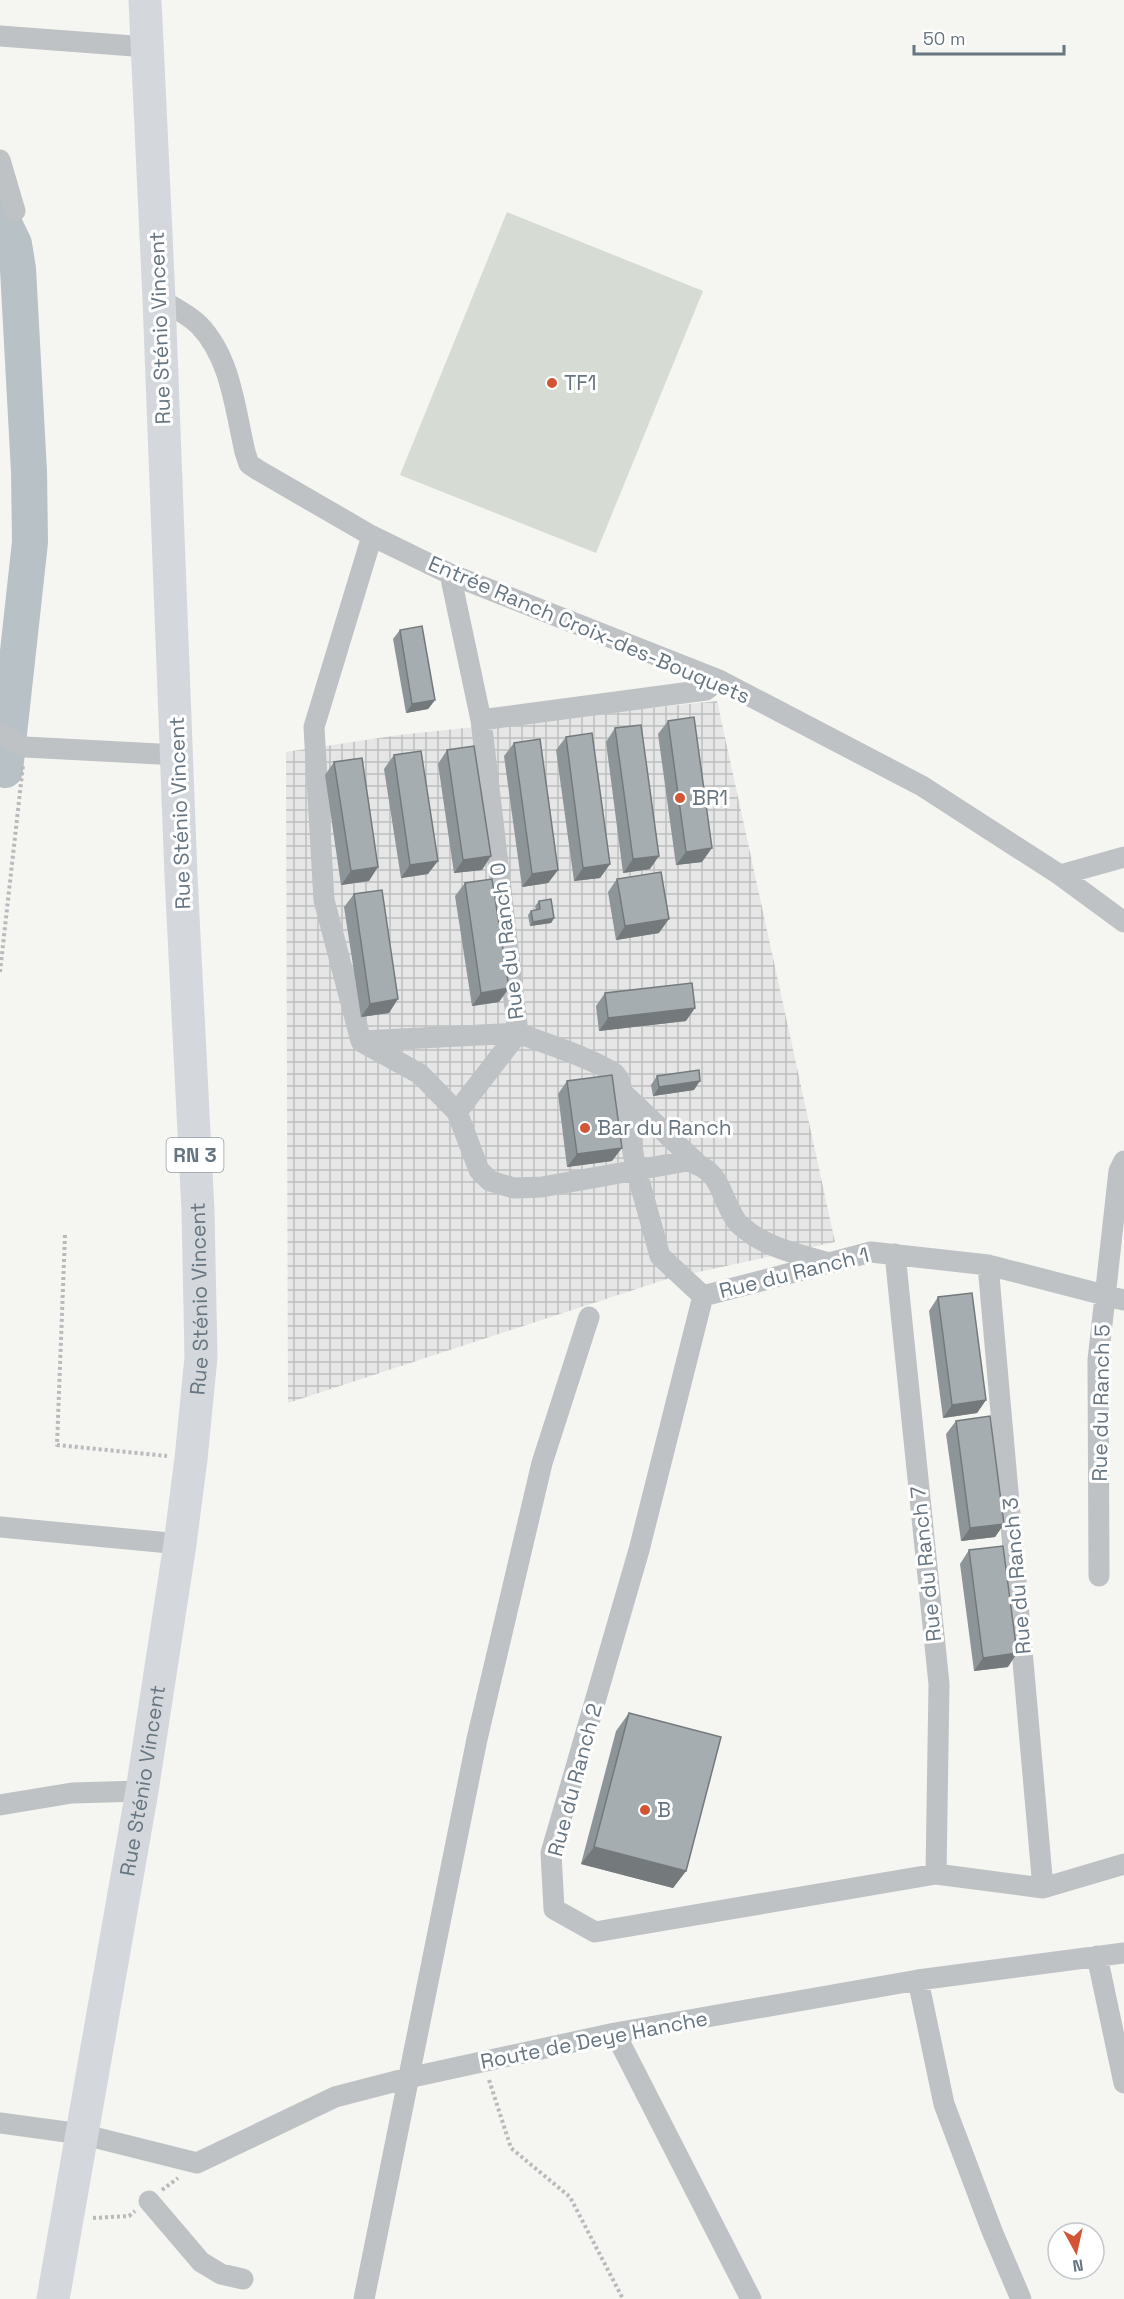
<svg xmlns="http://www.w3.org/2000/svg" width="1124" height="2299" font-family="'Space Grotesk',sans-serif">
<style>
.industrial{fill:url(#industrial-grid)}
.green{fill:#d6dbd3}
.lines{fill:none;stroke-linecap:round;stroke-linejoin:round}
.river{stroke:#b7c1c6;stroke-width:36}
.path{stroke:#b8bbbd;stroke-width:4;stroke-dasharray:3 3;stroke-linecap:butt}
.street{stroke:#bec2c5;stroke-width:21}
.primary{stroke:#d4d8dc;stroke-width:33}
.wall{fill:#8e9598}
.shaded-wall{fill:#74797c}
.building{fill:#a5adb1;stroke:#74797c;stroke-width:1.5}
.poi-dot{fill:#d35533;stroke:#fff;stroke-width:2}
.labels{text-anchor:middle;stroke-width:6;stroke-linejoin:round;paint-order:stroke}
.shield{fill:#fff;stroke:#949ea6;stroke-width:1.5}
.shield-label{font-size:20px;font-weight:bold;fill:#667580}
.street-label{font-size:21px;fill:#667580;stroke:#fff}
.poi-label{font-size:21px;fill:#667580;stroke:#fff;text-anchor:start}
</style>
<defs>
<pattern id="industrial-grid" width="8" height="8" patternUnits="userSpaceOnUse" patternTransform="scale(1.5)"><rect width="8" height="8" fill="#e5e6e5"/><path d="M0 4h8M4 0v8" fill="none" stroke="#bdbfbf"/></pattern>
</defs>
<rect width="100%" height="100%" fill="#f5f5f1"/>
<path class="industrial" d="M717 701 835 1242 667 1279 288 1403 286 752 399 735Z"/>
<path class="green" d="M507 212 703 291 596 553 400 475Z"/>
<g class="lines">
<path class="river" d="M0 215 14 244 18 269 29 472 30 542 5 770"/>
<path class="path" d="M0 972 23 765
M65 1235 57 1445 167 1456
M489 2080 511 2148 570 2197 623 2299
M162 2190 178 2178
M93 2218 129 2216 135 2211"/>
<path class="street" d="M0 36 147 47
M0 160 15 211
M159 299C173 307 188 314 199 325 231 358 235 409 245 452L249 464 258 470 372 536 450 574 719 680 922 786 1060 875 1124 922
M372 536 314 727 324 900 361 1041 518 1033 481 720 450 574
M481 720 706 690 719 680
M0 734 25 747 178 755
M1060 875 1124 857
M362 1042 420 1074 457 1112 479 1170 490 1181 514 1188 542 1187 687 1161C717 1169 718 1185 730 1210 733 1215 735 1221 740 1225 765 1248 798 1254 829 1263
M622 1092 698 1164
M457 1112 518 1033C543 1043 595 1059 615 1074 620 1079 621 1086 622 1092L636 1169 660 1256 703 1296 871 1252 988 1265 1124 1300
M895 1254 939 1684 936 1874
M988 1265 1043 1888
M703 1296 639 1550 551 1853 554 1909 595 1932 936 1874 1043 1888 1124 1864
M0 1527 180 1544
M1099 1576 1098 1360 1119 1171 1124 1161
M0 1805 72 1793 142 1791
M1097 1956 1124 2083
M918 1980 944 2104 992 2231 1021 2299
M615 2033 751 2299
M0 2123 81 2134 197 2163 335 2097 408 2078 615 2033 918 1980 1124 1953
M149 2201 201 2262 221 2274 243 2279
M364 2299 477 1739 542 1463 589 1317"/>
<path class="primary" id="s1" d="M53 2299 142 1791 180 1544 191 1459 201 1357 198 1211 181 876 159 299 145 0"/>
</g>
<path class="wall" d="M400 630 435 700 428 709 406 713 393 639Z
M668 721 702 862 676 865 658 734Z
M615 728 650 869 623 873 606 742Z
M566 737 610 864 600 878 574 881 556 750Z
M514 743 558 870 548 883 522 887 504 756Z
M447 750 482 870 454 873 438 764Z
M394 755 428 874 401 878 384 769Z
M334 762 369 881 341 885 325 775Z
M617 879 659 933 616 940 608 892Z
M465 883 499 1002 472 1006 455 896Z
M354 894 389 1013 361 1017 344 907Z
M539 901 554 918 551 923 530 926 528 915 531 911 536 910 535 906Z
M605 993 686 1021 599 1031 596 1006Z
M657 1076 694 1090 653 1096 651 1085Z
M567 1081 612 1161 567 1167 558 1094Z
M938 1297 986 1400 977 1413 943 1418 929 1311Z
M956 1421 1004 1524 995 1537 961 1541 946 1434Z
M969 1550 1008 1667 974 1671 960 1564Z
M629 1713 686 1871 673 1888 581 1864 616 1731Z"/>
<path class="shaded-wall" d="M435 700 428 709 406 713 412 704Z
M712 848 702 862 676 865 686 852Z
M491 856 482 870 454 873 463 860Z
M659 856 650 869 623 873 633 859Z
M438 861 428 874 401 878 410 865Z
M610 864 600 878 574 881 583 868Z
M378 867 369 881 341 885 351 871Z
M558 870 548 883 522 887 532 874Z
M554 918 551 923 530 926 533 922Z
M669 919 659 933 616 940 625 926Z
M509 988 499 1002 472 1006 481 993Z
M398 999 389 1013 361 1017 370 1004Z
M695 1008 686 1021 599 1031 608 1018Z
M700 1081 694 1090 653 1096 659 1087Z
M622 1148 612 1161 567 1167 577 1154Z
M986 1400 977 1413 943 1418 952 1405Z
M1004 1524 995 1537 961 1541 970 1528Z
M1017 1653 1008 1667 974 1671 983 1658Z
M594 1847 686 1871 673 1888 581 1864Z"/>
<path class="building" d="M422 626 435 700 412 704 400 630Z
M694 717 712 848 686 852 668 721Z
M641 725 659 856 633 859 615 728Z
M592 733 610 864 583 868 566 737Z
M540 739 558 870 532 874 514 743Z
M474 746 491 856 463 860 447 750Z
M421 751 438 861 410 865 394 755Z
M362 758 378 867 351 871 334 762Z
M661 872 669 919 625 926 617 879Z
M492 879 509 988 481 993 465 883Z
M382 890 398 999 370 1004 354 894Z
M551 899 554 918 533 922 531 911 540 909 539 901Z
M692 983 695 1008 608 1018 605 993Z
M699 1070 700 1081 659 1087 657 1076Z
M612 1075 622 1148 577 1154 567 1081Z
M972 1293 986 1400 952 1405 938 1297Z
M990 1416 1004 1524 970 1528 956 1421Z
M1003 1546 1017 1653 983 1658 969 1550Z
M629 1713 721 1737 686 1871 594 1847Z"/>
<g class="poi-dot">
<circle cx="552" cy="383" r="6"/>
<circle cx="680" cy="798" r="6"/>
<circle cx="585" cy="1128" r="6"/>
<circle cx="645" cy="1810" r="6"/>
</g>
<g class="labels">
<rect class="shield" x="166.5" y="1138" width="57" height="34" rx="4.5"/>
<g class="shield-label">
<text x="195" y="1162">RN 3</text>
</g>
<g class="street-label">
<text transform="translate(160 328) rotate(-92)" y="7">Rue Sténio Vincent</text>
<text transform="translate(589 630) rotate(23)" y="7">Entrée Ranch Croix-des-Bouquets</text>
<text transform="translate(180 813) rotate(-92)" y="7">Rue Sténio Vincent</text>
<text transform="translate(507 941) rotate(-97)" y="7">Rue du Ranch 0</text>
<text transform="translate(794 1273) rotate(-14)" y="7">Rue du Ranch 1</text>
<text dy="7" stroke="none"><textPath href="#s1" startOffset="1012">Rue Sténio Vincent</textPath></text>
<text transform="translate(1101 1403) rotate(-89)" y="7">Rue du Ranch 5</text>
<text transform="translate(926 1564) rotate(-96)" y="7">Rue du Ranch 7</text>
<text transform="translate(1017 1576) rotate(-95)" y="7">Rue du Ranch 3</text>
<text transform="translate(575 1780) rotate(-75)" y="7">Rue du Ranch 2</text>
<text dy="7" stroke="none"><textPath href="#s1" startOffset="526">Rue Sténio Vincent</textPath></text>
<text transform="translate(594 2040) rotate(-11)" y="7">Route de Deye Hanche</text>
</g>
<g class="poi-label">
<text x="564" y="390">TF1</text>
<text x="692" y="805">BR1</text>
<text x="597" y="1135">Bar du Ranch</text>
<text x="657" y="1817">B</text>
</g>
</g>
<g transform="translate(1076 2251) rotate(172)"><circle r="28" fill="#ffffff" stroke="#c2c8cc" stroke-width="1.5"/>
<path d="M0-4.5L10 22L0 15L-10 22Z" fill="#d35533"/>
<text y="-9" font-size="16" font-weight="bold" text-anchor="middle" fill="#667580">N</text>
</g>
<path d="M914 45v9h150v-9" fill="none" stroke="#667580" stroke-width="3"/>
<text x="923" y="45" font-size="18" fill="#667580" stroke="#ffffff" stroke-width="4.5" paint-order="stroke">50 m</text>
</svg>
